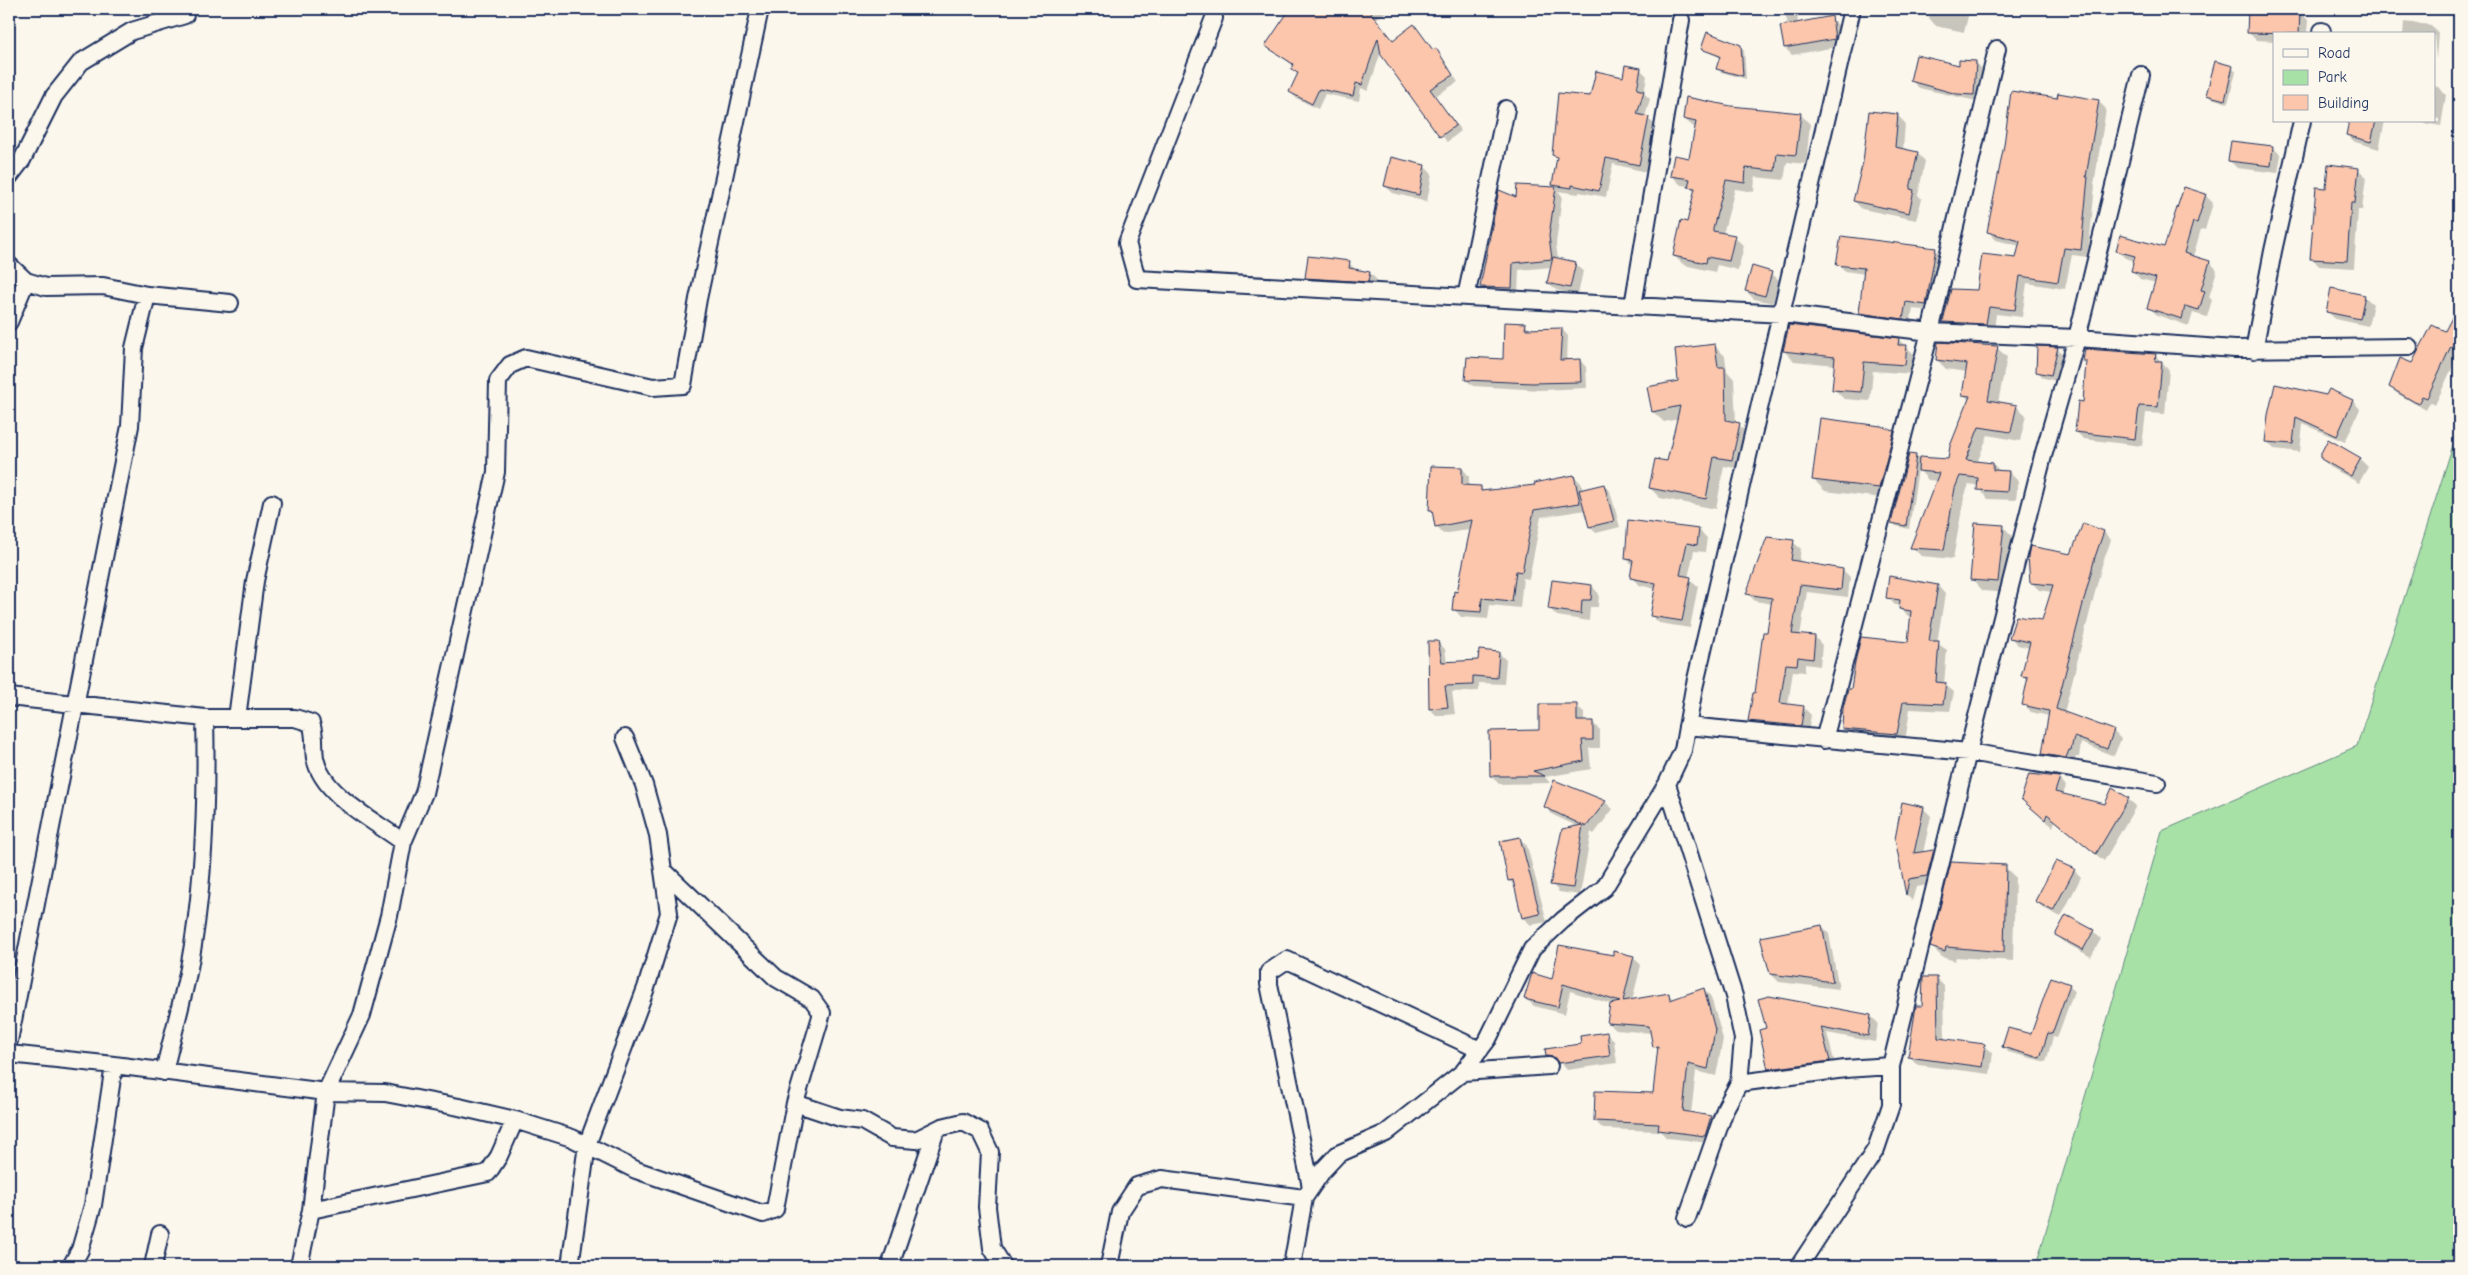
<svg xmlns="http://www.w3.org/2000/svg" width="2468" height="1275" font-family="'Comic Neue',sans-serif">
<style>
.green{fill:#a8e1a6;stroke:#628882}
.shadow{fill:#0003}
.building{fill:#fbc6ac;stroke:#1b2f5e}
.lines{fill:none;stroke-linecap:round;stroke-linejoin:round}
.street-casing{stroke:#1b2f5e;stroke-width:20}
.street{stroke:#fbf7ec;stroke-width:16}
</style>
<rect width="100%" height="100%" fill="#fbf7ec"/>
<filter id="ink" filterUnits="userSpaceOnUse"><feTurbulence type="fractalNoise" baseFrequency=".02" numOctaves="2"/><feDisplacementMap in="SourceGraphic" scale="10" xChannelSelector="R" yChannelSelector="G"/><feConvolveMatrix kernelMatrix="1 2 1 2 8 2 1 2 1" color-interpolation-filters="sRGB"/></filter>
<g filter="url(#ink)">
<path class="green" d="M2459 426V1266H2036L2162 831 2357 746Z"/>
<path class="shadow" d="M1291 9H1390L1376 19 1394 41 1414 26 1434 51 1441 56 1458 82 1435 96 1461 131 1447 142 1381 52 1368 91 1361 88 1359 101 1325 94 1318 109 1296 98 1290 92 1298 75 1292 69 1294 66 1267 46Z
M1784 9H1799L1797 24 1831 18 1838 25 1841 46 1792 55 1785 48 1788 25Z
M1931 9H1970L1964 32 1936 26 1929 18Z
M2233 9 2300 12 2308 20 2307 34H2274V41L2256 40 2248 32 2249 14 2236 12Z
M2404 22 2431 25 2438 33 2436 60 2434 34H2403Z
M1740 46 1744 50 1746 79 1721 72 1718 69 1721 58 1702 49Z
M1976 62 1983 70 1981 102 1919 88 1911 80Z
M2232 68 2236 71 2228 103 2211 98 2207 95Z
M1640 69 1647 76 1644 93 1650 99 1645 117 1656 125 1646 172 1613 164 1606 197 1579 192V194L1557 191 1562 196 1556 244 1558 260 1575 264 1583 271 1578 295 1556 290 1548 282 1552 267 1519 270 1518 295 1489 294 1482 287 1517 199 1518 187 1558 189 1554 184 1558 159 1554 155 1591 98Z
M2434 86 2438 87 2446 95 2441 126 2413 121 2439 122V119L2434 118Z
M2058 99 2098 101 2106 109 2094 185 2095 186 2088 257 2072 255 2065 289 2027 283 2022 317 1996 314 1994 331 1951 330 1944 322 1951 290 1978 291 2017 260 2020 246 1996 240 1989 232Z
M1731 107 1800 114 1810 124 1806 164 1787 162 1784 180 1755 177 1754 192 1735 189 1723 234 1734 237 1744 246 1738 270 1717 265 1715 272 1684 265 1674 256 1688 223 1695 192 1689 186 1681 185 1671 175 1690 159 1696 129 1684 119Z
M1897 115 1905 123 1903 150 1917 153 1925 161 1918 195 1922 199 1916 220 1862 209 1854 201Z
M2351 121H2385L2379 149 2355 142 2347 135Z
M2273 148 2281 155 2278 173 2237 168 2230 161Z
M1424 166 1432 174 1427 202 1393 193 1385 186Z
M2358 169 2366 177 2362 210H2358L2354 268 2319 266 2312 258 2327 190Z
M2205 195 2213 203 2205 230 2201 229 2193 257 2210 262 2217 270 2209 297 2212 300 2207 317 2193 313 2189 326 2157 315 2149 307 2156 283 2140 279 2133 271 2135 261 2125 258 2118 251 2165 248Z
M1935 249 1942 257 1933 311 1913 309 1910 325 1868 320 1861 313 1865 274 1845 271 1838 264Z
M1349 263 1356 270 1370 273 1377 280 1375 288 1313 285 1306 278Z
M1771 273 1779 280 1773 303 1754 299 1746 291Z
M2332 289 2365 297 2373 304 2368 326 2335 319 2327 311Z
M2459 307V353L2435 405 2430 402 2426 410 2398 394 2390 387 2446 333Z
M1525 324 1530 330 1562 329 1568 336 1567 361 1580 360 1586 367 1587 388 1539 390 1473 386 1466 380 1504 360Z
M1898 339 1916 356 1914 374 1873 371 1870 401 1844 399 1834 389 1836 365 1794 361 1784 351Z
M1715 346 1725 356 1727 371 1734 379 1736 423 1749 434 1741 469 1724 466 1716 509 1660 498 1650 488 1668 462 1679 419 1664 422 1653 412Z
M1997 348 2007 357 1998 403 2016 406 2026 415 2020 441 1988 435 1977 463 1993 464 2000 471 2009 472 2018 481 2016 500 1988 499 1979 489V486L1969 484 1964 498 1953 559 1921 556 1912 547 1938 481 1928 480 1918 469 1909 529 1896 526 1892 522 1916 456 1920 460H1949L1969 400 1963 394 1967 372 1946 369 1937 360Z
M2057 348 2063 355 2057 381 2044 378 2038 372Z
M2155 355 2169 370 2165 414 2146 413 2142 446 2084 439 2076 432 2084 403 2087 363 2085 360Z
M2329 390 2353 401 2360 409 2345 442 2303 424 2300 452 2274 449 2267 442 2269 416 2326 397Z
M1893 432 1905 444 1890 499 1825 491 1813 479Z
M2322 459H2360L2368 467 2359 483 2330 467Z
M1462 468 1469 476V487L1480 488 1485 492 1536 486 1574 476 1581 483 1583 491 1604 485 1610 491 1620 527 1596 533 1590 527 1586 510 1541 517 1529 579 1523 578 1520 608 1490 605 1488 619 1461 617 1454 609 1472 529 1443 534 1436 526 1434 512 1430 509Z
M2083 525 2104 532 2111 540 2102 565 2064 713 2113 731 2121 739 2114 756 2081 743 2079 757H2076L2073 765 2051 761 2043 754 2049 716 2031 712 2023 704 2029 681 2023 675 2030 648 2018 645 2011 638 2043 621 2052 592 2039 590 2032 583 2072 556Z
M2003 526 2014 538 2009 593 1983 591 1972 579Z
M1699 530 1707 538 1705 552 1694 551 1688 578 1698 586 1690 628 1659 623 1651 615 1656 589 1639 585 1631 577 1633 566 1626 558Z
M1793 542 1801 549 1799 562 1843 570 1850 577 1848 597 1807 592 1800 636 1815 637 1822 645 1820 666 1805 664V672L1793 671 1788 705 1803 707 1811 715 1808 733 1757 728 1750 721 1773 604 1755 601 1747 593Z
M1592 586 1599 594 1598 607H1590L1589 621 1557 616 1549 608Z
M1938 586 1945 594 1937 643 1947 650 1944 684 1954 692 1950 711 1910 709 1905 742 1851 736 1843 729 1853 690 1909 643 1911 617 1908 616 1900 608 1901 606 1895 605 1887 597Z
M1438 642 1445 649 1447 663 1479 661 1499 653 1506 660 1504 684 1479 683V691L1452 692 1455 714 1437 716 1430 709Z
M1576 705 1584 713V722H1592L1600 730V748H1589L1591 769 1545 777 1550 783 1499 784 1491 776 1541 732Z
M2059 778 2066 786 2063 795 2105 806 2128 799 2136 806 2104 861 2055 821 2053 827 2030 807Z
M1605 802 1613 809 1594 834 1591 832 1580 895 1559 892 1552 884 1579 827 1553 815 1545 807Z
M1923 808 1931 816 1923 853 1933 851 1941 859 1935 884 1916 887 1912 901 1906 894 1896 839Z
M1519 838 1527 846 1547 922 1531 925 1523 918 1516 888 1509 880Z
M2005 867 2015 877 2013 961 1956 957 1955 961 1942 957 1932 947Z
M2074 870 2081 877 2061 917 2043 908 2036 901Z
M1822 926 1829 934 1839 989 1779 982 1771 974Z
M2093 931 2101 939 2091 957 2064 942 2056 934Z
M1614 956 1633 957 1641 965 1632 1001 1668 994 1674 1000 1704 989 1711 997 1723 1039 1716 1076 1696 1071 1691 1114 1710 1117 1718 1125 1713 1143 1667 1138 1660 1131 1603 1129 1595 1121 1654 1094 1659 1051 1654 1046 1652 1033 1616 1030 1608 1023 1611 1004 1570 991 1565 1014 1534 1006 1526 999 1553 981Z
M1936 978 1944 986 1945 1040 1985 1046 1993 1053 1990 1074 1918 1065 1910 1057 1923 1007Z
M2069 985 2074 991 2057 1038 2053 1037 2046 1062 2008 1052 2003 1046 2031 1035Z
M1871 1016 1878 1023 1875 1042 1827 1033 1836 1068 1777 1076 1769 1068 1760 1031Z
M1607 1033 1614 1041 1617 1063 1567 1070 1562 1064H1555L1547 1056 1582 1045Z"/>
<path class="building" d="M1290 9H1368L1393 40 1414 24 1433 50 1436 48 1453 75 1430 89 1456 125 1440 137 1381 55 1378 38 1362 85 1356 83 1353 96 1319 89 1312 104 1289 92 1298 73 1291 69 1293 64 1265 46Z
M2248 9 2300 11 2299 34 2247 33Z
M1832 16 1835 39 1784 48 1780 26Z
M1707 32 1741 45 1743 76 1716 69 1720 56 1701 49Z
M1916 55 1959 65V60L1976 61 1974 95 1957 94 1910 81Z
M2215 61 2233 66 2225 100 2206 95Z
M1625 65 1641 68 1637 89 1644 91 1637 114 1649 117 1639 165 1606 158 1599 191 1572 185V188L1552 185 1557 157 1552 155 1558 93 1590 96 1596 71 1623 77Z
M2011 91 2057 98 2058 93 2099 100 2086 177H2088L2081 250 2064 248 2058 282 2020 276 2015 310 1989 307 1986 324 1943 322 1951 289 1977 290 1982 254 2016 258 2020 241 1987 232 2004 145Z
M1686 97 1731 106 1801 113 1796 155 1777 153 1775 171 1746 168 1745 183 1726 180 1713 228V231L1735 235 1729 261 1707 257 1706 263 1673 256 1681 220 1687 222 1695 188 1688 187 1690 179 1670 176 1674 155 1689 158 1696 122 1683 119Z
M1869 111 1898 114 1895 147 1918 152 1910 189 1914 190 1909 213 1853 201 1863 162Z
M2349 121H2376L2371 142 2346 135Z
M2231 141 2273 146 2271 166 2228 161Z
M1391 157 1425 165 1419 195 1384 186Z
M2328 164 2359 168 2355 203H2351L2347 261 2310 259 2316 187 2326 188Z
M1517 185 1556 187 1549 236 1552 259 1513 263 1512 288 1480 287 1499 190 1516 197Z
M2184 187 2206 194 2197 223 2193 222 2184 253 2210 261 2201 290 2205 291 2199 310 2185 306 2182 319 2147 308 2156 278 2131 271 2135 256 2116 251 2120 235 2164 247Z
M1841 236 1936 248 1926 305 1906 302 1903 319 1859 313 1864 268 1836 265Z
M1308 256 1350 261 1349 268 1370 272 1368 282 1305 278Z
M1553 257 1576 262 1570 288 1547 283Z
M1752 266 1772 272 1765 296 1745 291Z
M2331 288 2365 295 2360 319 2326 312Z
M2459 304V351L2451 346 2427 398 2422 396 2418 404 2389 387 2400 358 2412 363 2432 325 2445 331Z
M1504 322 1526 323 1525 329 1562 328 1560 360 1580 359 1581 382 1532 383 1465 380 1467 357 1503 359Z
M1789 325 1899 338 1898 345H1907L1905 365 1864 362 1861 392 1832 390 1835 357 1783 351Z
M1938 342 1998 346 1988 400 2017 405 2011 432 1979 427 1966 460 1993 463V470L2009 471 2007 492 1977 490 1978 478 1960 476 1955 488 1944 550 1910 548 1939 473 1918 471 1919 457 1948 459 1950 446 1970 396 1962 395 1967 364 1936 360Z
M1715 344 1718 367H1725L1726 420 1740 423 1732 460 1714 457 1706 499 1649 488 1655 459 1667 461 1680 406 1652 412 1647 387 1678 381 1675 349Z
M2037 346 2058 347 2051 375 2036 372Z
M2085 349 2156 354 2155 361H2162L2158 407 2139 406 2135 439 2075 432 2078 401 2083 402 2086 361H2083Z
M2275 384 2326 395 2329 389 2353 400 2337 436 2296 417 2293 444 2265 442 2268 415Z
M1820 418 1881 426 1894 431 1879 488 1812 480Z
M2328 439 2361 458 2351 476 2321 459V453Z
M1909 454 1916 455 1906 526 1891 523Z
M1431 466 1462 467V485L1481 486V491L1535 485 1534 483 1574 475 1580 503 1534 510 1522 572 1516 571 1512 601 1482 598 1481 612 1452 610 1454 591 1457 592 1472 520 1435 527 1432 510H1429Z
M1604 484 1614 521 1589 527 1579 490Z
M1628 520 1699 529 1697 545 1687 543 1680 575 1691 577 1682 621 1650 616 1656 583 1630 578 1633 560 1625 559Z
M1975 523 2004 525 1998 582 1970 580Z
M2083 523 2104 531 2095 557 2056 709 2114 730 2107 749 2074 737 2071 750H2069L2066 758 2042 754 2049 711 2022 705 2028 677 2021 676 2030 642 2009 638 2016 616 2042 620 2053 585 2030 583 2028 556 2030 546 2071 554Z
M1767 537 1794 540 1791 560 1843 569 1841 590 1800 585 1792 634 1815 636 1813 659 1798 657 1797 665 1786 664 1780 703 1804 706 1801 726 1748 721 1753 693H1755L1763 632H1767L1772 598 1746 594Z
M1889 576 1938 585 1929 641H1939L1936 682 1946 683 1943 704 1903 702 1897 734 1842 729 1843 708 1848 689H1851L1855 662 1861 637 1908 642 1911 611 1899 609 1900 600 1886 598Z
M1552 580 1592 585 1591 600H1582L1581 614 1548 609Z
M1428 641H1438L1442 662 1478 660 1479 650 1499 652 1497 678 1473 676V685L1445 686 1448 707 1429 709Z
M1539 704H1577V721H1593V740H1582L1584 761 1533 771 1545 776H1490L1489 731 1539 730Z
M2029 774 2060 777 2055 792 2105 804 2112 788 2129 798 2096 854 2047 814 2045 820 2021 799Z
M1554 780 1606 801 1586 827 1583 825 1573 888 1550 885 1562 829 1582 825 1544 807Z
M1902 802 1924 807 1914 853 1934 850 1927 876 1909 879 1906 895 1895 839Z
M1520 837 1540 914 1522 918 1513 880 1508 881 1500 841Z
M2056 861 2075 869 2053 911 2035 901Z
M1951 862 2006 865 2004 952 1946 947 1945 952 1930 947Z
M2066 915 2094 930 2083 950 2055 935Z
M1822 925 1833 982 1770 974 1760 937Z
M1559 945 1613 955V951L1634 956 1623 1001 1669 993 1670 1000 1704 988 1715 1030 1708 1069 1688 1064 1683 1111 1711 1116 1705 1136 1658 1130 1659 1124 1594 1121 1595 1091 1653 1093 1658 1046 1653 1047 1649 1026 1607 1023 1610 1004 1620 1002 1563 984 1558 1007 1524 999 1532 973 1552 979Z
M1923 977H1937L1938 1038 1985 1044 1982 1067 1908 1057 1916 1006H1922Z
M2051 977 2070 984 2052 1034 2048 1033 2040 1058 2002 1047 2008 1028 2031 1034Z
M1769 996 1871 1015 1868 1036 1821 1027 1830 1061 1768 1069 1759 1030 1766 1028 1758 999Z
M1607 1032 1610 1056 1558 1063 1554 1057 1546 1056 1545 1049 1581 1044 1580 1036Z"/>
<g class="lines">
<defs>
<path id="street" d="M1214 18 1127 243 1137 279 1783 314 1930 332 2077 338 2235 349 2409 347
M2322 34V31
M9 177 22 160 54 96 81 62 132 31 185 15
M9 265 26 281 9 322
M26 281 46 287 103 286 147 295 230 303
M1466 297 1506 109
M1633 306 1681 20
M2254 350 2273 251 2302 121
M9 697 205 718H295L311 723C316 737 313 745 315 758 322 795 375 821 403 842
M237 718 255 581 272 503
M1687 726 1968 752 2157 783
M1824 740 1930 332 1997 49
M1667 784 1734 996 1743 1039 1739 1083 1726 1107 1687 1218
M9 1041 130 426 134 348 147 295
M9 1054 114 1065 326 1092 385 1093 459 1107 515 1120 572 1138 636 1170 763 1214 775 1209 795 1103 822 1013 812 999 776 978 663 870
M164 1072C172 1037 182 1003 189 968 204 889 207 799 205 718
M1463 1072 1549 1066
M1739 1083 1845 1069 1891 1066
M795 1103 840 1118 862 1121 892 1138 916 1140 942 1127 963 1122 980 1131 990 1152 987 1207 992 1248 1003 1266
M1311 1187 1269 984V972L1287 960 1480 1050
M311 1210 488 1173 499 1156 515 1120
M71 1266 80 1250 93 1205 114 1065
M153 1266 160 1234
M299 1266 311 1210 326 1092 362 1015 389 916 403 842 424 793 496 472 498 381 510 365 526 358 653 387 683 385 698 299 760 9
M570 1266 587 1145 646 988 669 913 658 835 644 785 625 738
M890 1266 936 1130
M1109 1266 1120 1212 1137 1186 1162 1179 1304 1198
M1292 1266 1304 1198 1323 1170 1338 1154 1386 1133 1463 1072 1488 1039 1532 949 1563 920 1604 888 1667 784 1683 750 1694 688 1852 9
M1799 1266 1876 1149 1891 1105V1066L1968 752 2043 456 2077 338 2141 75"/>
</defs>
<use href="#street" class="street-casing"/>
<use href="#street" class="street"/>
</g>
</g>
<rect width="2468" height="1275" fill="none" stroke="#fbf7ec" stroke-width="30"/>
<rect x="15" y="15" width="2438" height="1245" fill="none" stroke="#1b2f5e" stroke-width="2" filter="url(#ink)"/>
<rect x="2273" y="32" width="162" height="90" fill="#fbf7ec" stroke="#a1a7b3"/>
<rect x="2283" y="49" width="25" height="8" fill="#fbf7ec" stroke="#a1a7b3"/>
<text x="2318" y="58" font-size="15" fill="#1b2f5e">Road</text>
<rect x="2283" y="70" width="25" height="15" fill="#a8e1a6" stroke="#a1a7b3"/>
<text x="2318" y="82" font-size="15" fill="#1b2f5e">Park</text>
<rect x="2283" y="95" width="25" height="15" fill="#fbc6ac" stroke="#a1a7b3"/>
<text x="2318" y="108" font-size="15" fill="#1b2f5e">Building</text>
</svg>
